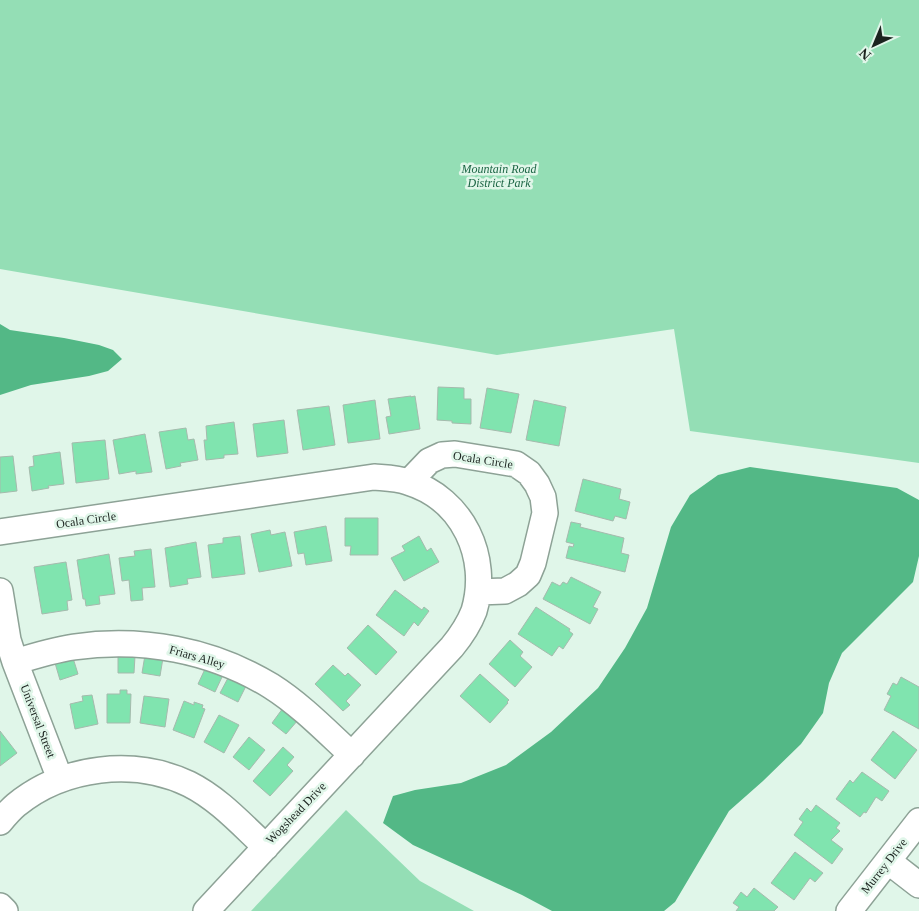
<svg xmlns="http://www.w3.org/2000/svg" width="919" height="911" font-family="Georgia,serif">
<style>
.green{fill:#94deb5}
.water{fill:#53b886}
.building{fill:#80e4af;stroke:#a5baad}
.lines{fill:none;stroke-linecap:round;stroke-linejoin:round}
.minor-casing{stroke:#8da296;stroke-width:28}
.minor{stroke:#fff;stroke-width:25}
.labels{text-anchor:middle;stroke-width:5;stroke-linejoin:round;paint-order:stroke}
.park-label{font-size:12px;font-style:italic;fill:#1b6544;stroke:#e0f6e9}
.street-label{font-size:12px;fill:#1b231f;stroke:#e0f6e9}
</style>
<rect width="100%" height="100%" fill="#e0f6e9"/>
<path class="green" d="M0 0H919V463L690 431 674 329 497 355 0 269Z
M346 810 420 881 474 911H251Z"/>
<path class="water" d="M0 324 10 330 64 338 99 345 113 350 122 359 108 371 89 376 31 385 0 395Z
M750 467 897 488 919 500V556L913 582 842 653 829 683 823 713 801 744 763 781 729 811 675 902 664 911H552L522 895 413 845 383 823 393 796 415 790 461 783 506 765 551 732 598 688 625 648 647 608 671 527 690 495 718 475Z"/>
<path class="building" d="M438 387 464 388V399H471V424L452 423V421L437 420Z
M487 388 519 394 511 433 480 428Z
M411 396V397L415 396 420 429 389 434 386 417 391 416 388 399Z
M375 400 380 439 348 443 343 405Z
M534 400 566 407 559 446 526 440Z
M329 406 335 445 303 450 297 410Z
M284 420 288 453 257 457 253 424Z
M234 422 238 454 224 455V458L206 460 204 440H207L206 426Z
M186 428 188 440 194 439 198 460 180 463 181 466 166 469 159 432Z
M145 434 152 472 136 474V471L119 474 113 440Z
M105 440 109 479 76 483 72 443Z
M60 452 64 484 48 486 49 488 32 491 29 467 34 466 33 456Z
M13 456 17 491 0 493V457Z
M583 479 621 489 619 499 630 502 626 519 615 516 613 521 575 511Z
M345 518H378V555H350L351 546H345Z
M571 522 581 524 580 527 624 538 621 553 629 555 625 572 566 558 569 546 573 547 574 544 566 542Z
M326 526 332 561 306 565 304 553 298 554 294 532Z
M270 530 271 535 285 532 292 566 259 572 251 534Z
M240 536 245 574 212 578 208 545 223 543V538Z
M419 536 427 551 431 548 439 562 404 581 391 558 405 551 402 546Z
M196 542 201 577 187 579 188 584 170 587 165 548Z
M151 549 155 587 142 588 143 600 131 601 129 580 122 581 119 558 135 556 134 551Z
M109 554 115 594 99 596 100 604 86 606 85 599H83L77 560Z
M66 562 72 600 67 601 68 610 42 614 34 567Z
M571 577 601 592 593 607 598 609 590 624 543 599 552 582 560 586 563 582 567 584Z
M395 590 422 610 424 607 429 611 418 626 414 622 404 636 376 615Z
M536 607 570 629 569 631 573 634 563 649 559 646 552 656 518 634Z
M368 625 397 652 376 675 347 648Z
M510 640 523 652 520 656 532 667 515 687 489 664Z
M145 655 163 658 160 676 142 673Z
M118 656H135L134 673H118Z
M73 658 78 674 60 680 55 663Z
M333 665 345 676 348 673 361 685 346 701 350 705 343 711 315 684Z
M205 669 222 677 215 692 198 684Z
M480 674 509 700 507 702 508 703 490 723 460 696Z
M901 677 919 687V729L884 710 891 696 887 694 893 683 897 685Z
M228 678 246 686 238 702 220 693Z
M120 690H127V694H131L130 723H107V694H120Z
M92 695 98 724 75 729 70 704 83 701 82 696Z
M144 696 169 699 165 727 140 723Z
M184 701 194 705V702L203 705 202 708 205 709 194 738 173 730Z
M283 708 298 720 286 734 272 723Z
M219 715 239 725 224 753 204 742Z
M0 731 17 753 0 766Z
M893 731 917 750 895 779 871 760Z
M249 737 265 750 249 770 233 757Z
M283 747 294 757 287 765 293 771 270 796 253 781Z
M862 772 889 791 882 801 876 797 866 813 864 812 860 817 836 799 850 780 853 783Z
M816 805 840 823 836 828 840 831 831 840 843 849 832 864 794 835 803 822 799 819 807 808 811 812Z
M795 852 823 873 815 882 810 878 794 900 771 883Z
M754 888 778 907 774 911H736L739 907 733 903 741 892 747 897Z"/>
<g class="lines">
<defs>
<path id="minor" d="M409 482 429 461 442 455 455 454 516 464 529 473 537 484 543 497 545 513 533 563 528 575 518 584 505 591 478 592
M0 532 374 477C386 478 397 478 408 482 463 499 490 557 474 611 469 624 461 636 452 647L206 911
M0 591 8 640 15 662 60 779
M15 662C34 656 53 650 74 647 142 637 212 650 271 686 301 705 326 731 352 755
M0 822C5 816 10 810 16 805 64 766 134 758 189 784 219 799 242 825 266 847
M888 861 919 885
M0 906 5 911
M849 911 919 821"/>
</defs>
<use href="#minor" class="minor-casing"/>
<use href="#minor" class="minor"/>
</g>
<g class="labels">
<g class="park-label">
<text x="499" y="173">Mountain Road<tspan x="499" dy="14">District Park</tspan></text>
</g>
<g class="street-label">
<text transform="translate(483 460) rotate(9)" y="4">Ocala Circle</text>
<text transform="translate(86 520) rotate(-8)" y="4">Ocala Circle</text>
<text transform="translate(197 657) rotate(16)" y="4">Friars Alley</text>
<text transform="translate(38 721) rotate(69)" y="4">Universal Street</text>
<text transform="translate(296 813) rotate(-46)" y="4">Wogshead Drive</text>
<text transform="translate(884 866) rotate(-52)" y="4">Murrey Drive</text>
</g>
</g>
<g transform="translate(874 45) rotate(224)" stroke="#e0f6e9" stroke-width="4" paint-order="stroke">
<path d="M0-4L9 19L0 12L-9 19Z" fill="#1b231f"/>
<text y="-8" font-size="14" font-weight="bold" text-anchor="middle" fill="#1b231f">N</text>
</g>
</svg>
